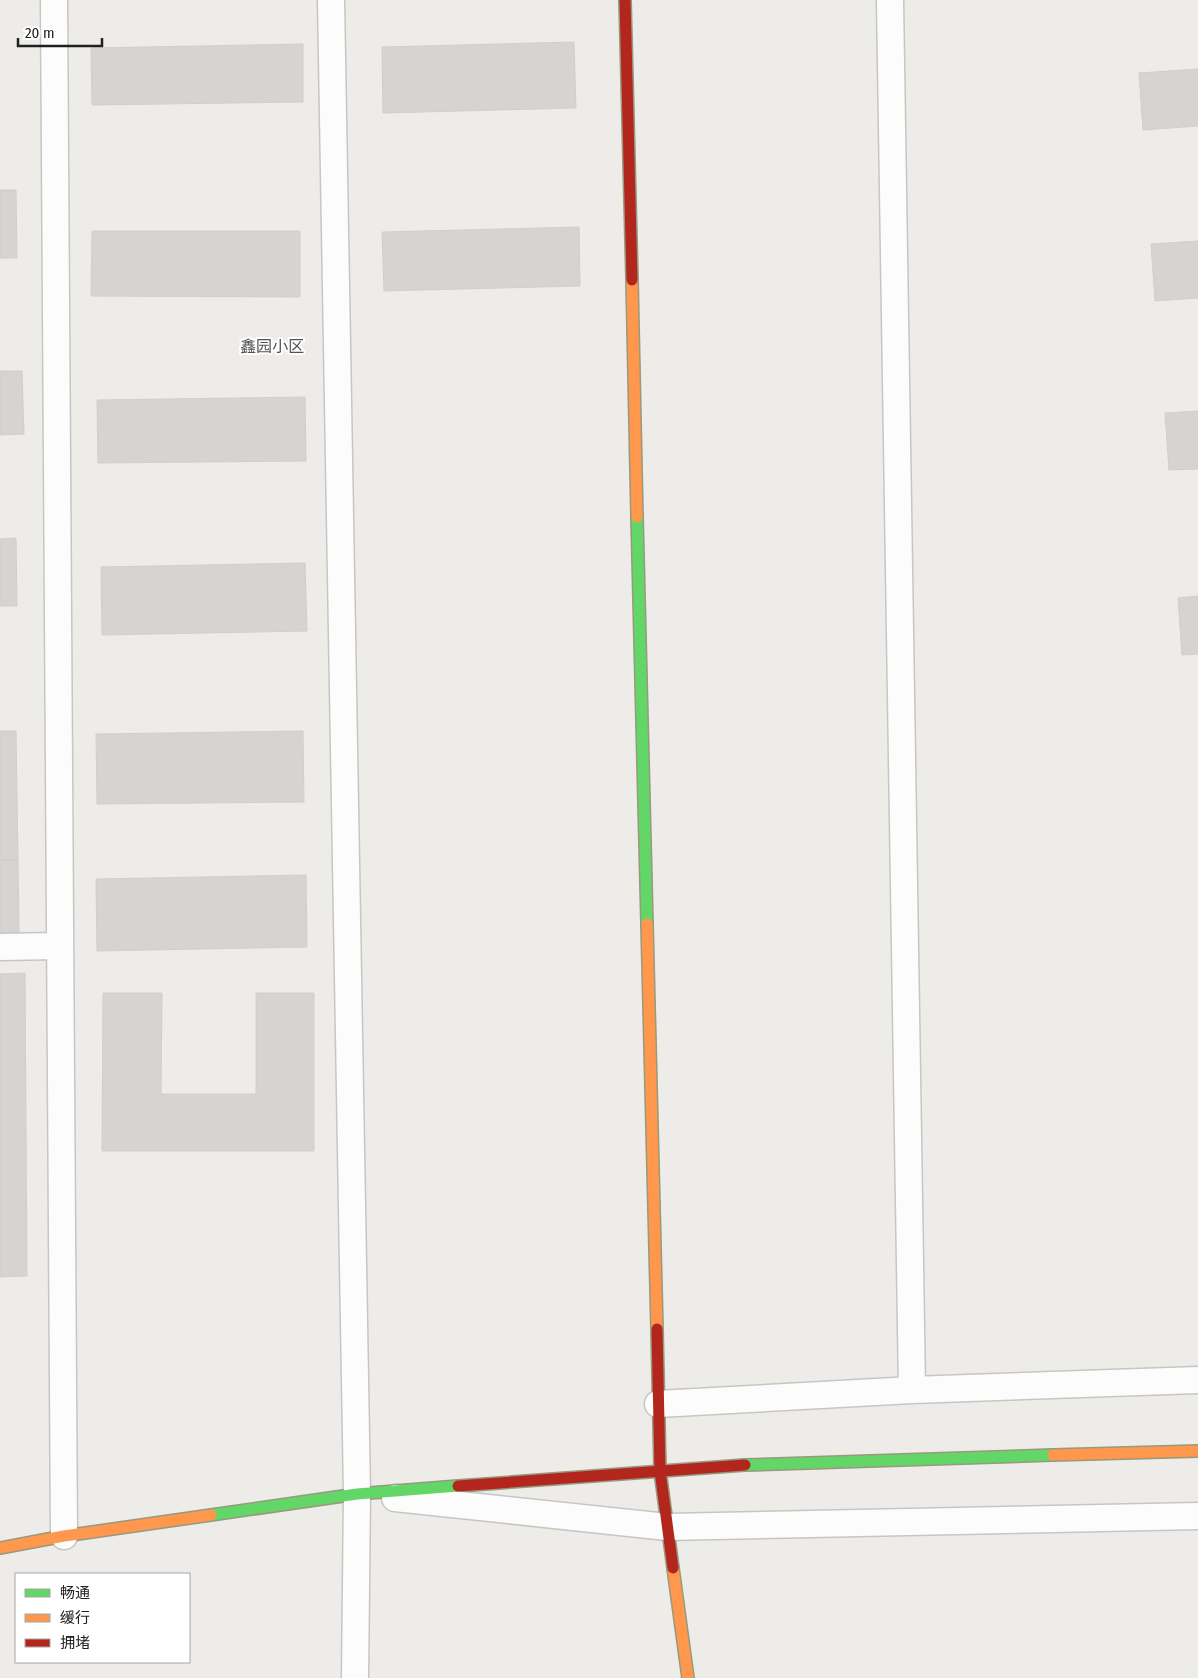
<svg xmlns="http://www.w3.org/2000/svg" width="1198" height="1678" font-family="'Fira Sans Condensed','Noto Sans SC',sans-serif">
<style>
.building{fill:#d6d4d1;stroke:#d2ceca}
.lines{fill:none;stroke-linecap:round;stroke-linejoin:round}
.street-casing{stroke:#c7c6c5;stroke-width:29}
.fast-casing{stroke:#98997f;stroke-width:14}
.slow-casing{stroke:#98997f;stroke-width:14}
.jam-casing{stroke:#98997f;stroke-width:14}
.street{stroke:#fcfcfc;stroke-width:26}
.fast{stroke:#63d668;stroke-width:11}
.slow{stroke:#ff974d;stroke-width:11}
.jam{stroke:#b3261e;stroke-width:11}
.labels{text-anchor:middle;stroke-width:4;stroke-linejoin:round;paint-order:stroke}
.neighbourhood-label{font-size:16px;fill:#535353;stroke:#fff}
</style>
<rect width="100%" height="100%" fill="#eeece9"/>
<path class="building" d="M574 42 576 108 383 113 382 47Z
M303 44V102L92 105 91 48Z
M1198 69V126L1143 130 1139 73Z
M0 190H16L17 258H0Z
M579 227 580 286 384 291 382 232Z
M92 231H300V297L91 296Z
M1198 241V298L1155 301 1151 244Z
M0 371H22L24 434 0 435Z
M305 397 306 461 98 463 97 400Z
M1198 411V469L1169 470 1165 413Z
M16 538 17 606H0V539Z
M305 563 307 631 102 635 101 567Z
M1198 596V654L1182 655 1178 598Z
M0 731H16L18 860H0Z
M303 731 304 802 97 804 96 734Z
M0 860H18L19 932 0 933Z
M306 875 307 947 97 951 96 879Z
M25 973 27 1276 0 1277V974Z
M103 993H162L161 1094H256V993H314V1151H102Z"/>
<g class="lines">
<defs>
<path id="street" d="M54 0 64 1536
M331 0 357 1494 355 1678
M890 0 912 1390
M0 947 59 946
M658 1404 912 1390 1198 1380
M395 1498 667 1527 1198 1516"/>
<path id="fast" d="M637 517 647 924
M745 1465 1053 1455
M211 1515 357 1494 458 1486"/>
<path id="slow" d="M632 280 637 517
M647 924 657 1329
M1053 1455 1198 1451
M0 1548 64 1536 211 1515
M673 1568 688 1678"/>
<path id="jam" d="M625 0 632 280
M657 1329 660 1471 673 1568
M458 1486 745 1465"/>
</defs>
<use href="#street" class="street-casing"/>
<use href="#fast" class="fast-casing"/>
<use href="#slow" class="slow-casing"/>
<use href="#jam" class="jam-casing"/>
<use href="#street" class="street"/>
<use href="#fast" class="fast"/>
<use href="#slow" class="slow"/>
<use href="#jam" class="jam"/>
</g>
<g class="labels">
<g class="neighbourhood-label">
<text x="272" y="352">鑫园小区</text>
</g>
</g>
<rect x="15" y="1573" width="175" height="90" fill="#ffffff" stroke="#a6a6a6"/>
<rect x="25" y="1589" width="25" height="8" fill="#63d668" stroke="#a6a6a6"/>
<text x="60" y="1598" font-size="15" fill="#202020">畅通</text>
<rect x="25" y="1614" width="25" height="8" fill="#ff974d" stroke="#a6a6a6"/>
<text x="60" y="1623" font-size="15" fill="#202020">缓行</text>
<rect x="25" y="1639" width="25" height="8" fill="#b3261e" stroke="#a6a6a6"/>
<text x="60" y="1648" font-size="15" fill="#202020">拥堵</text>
<path d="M18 38v8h84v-8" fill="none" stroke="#202020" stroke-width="2.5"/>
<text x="25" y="38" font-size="15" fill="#202020" stroke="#ffffff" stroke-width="4" paint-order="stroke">20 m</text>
</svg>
